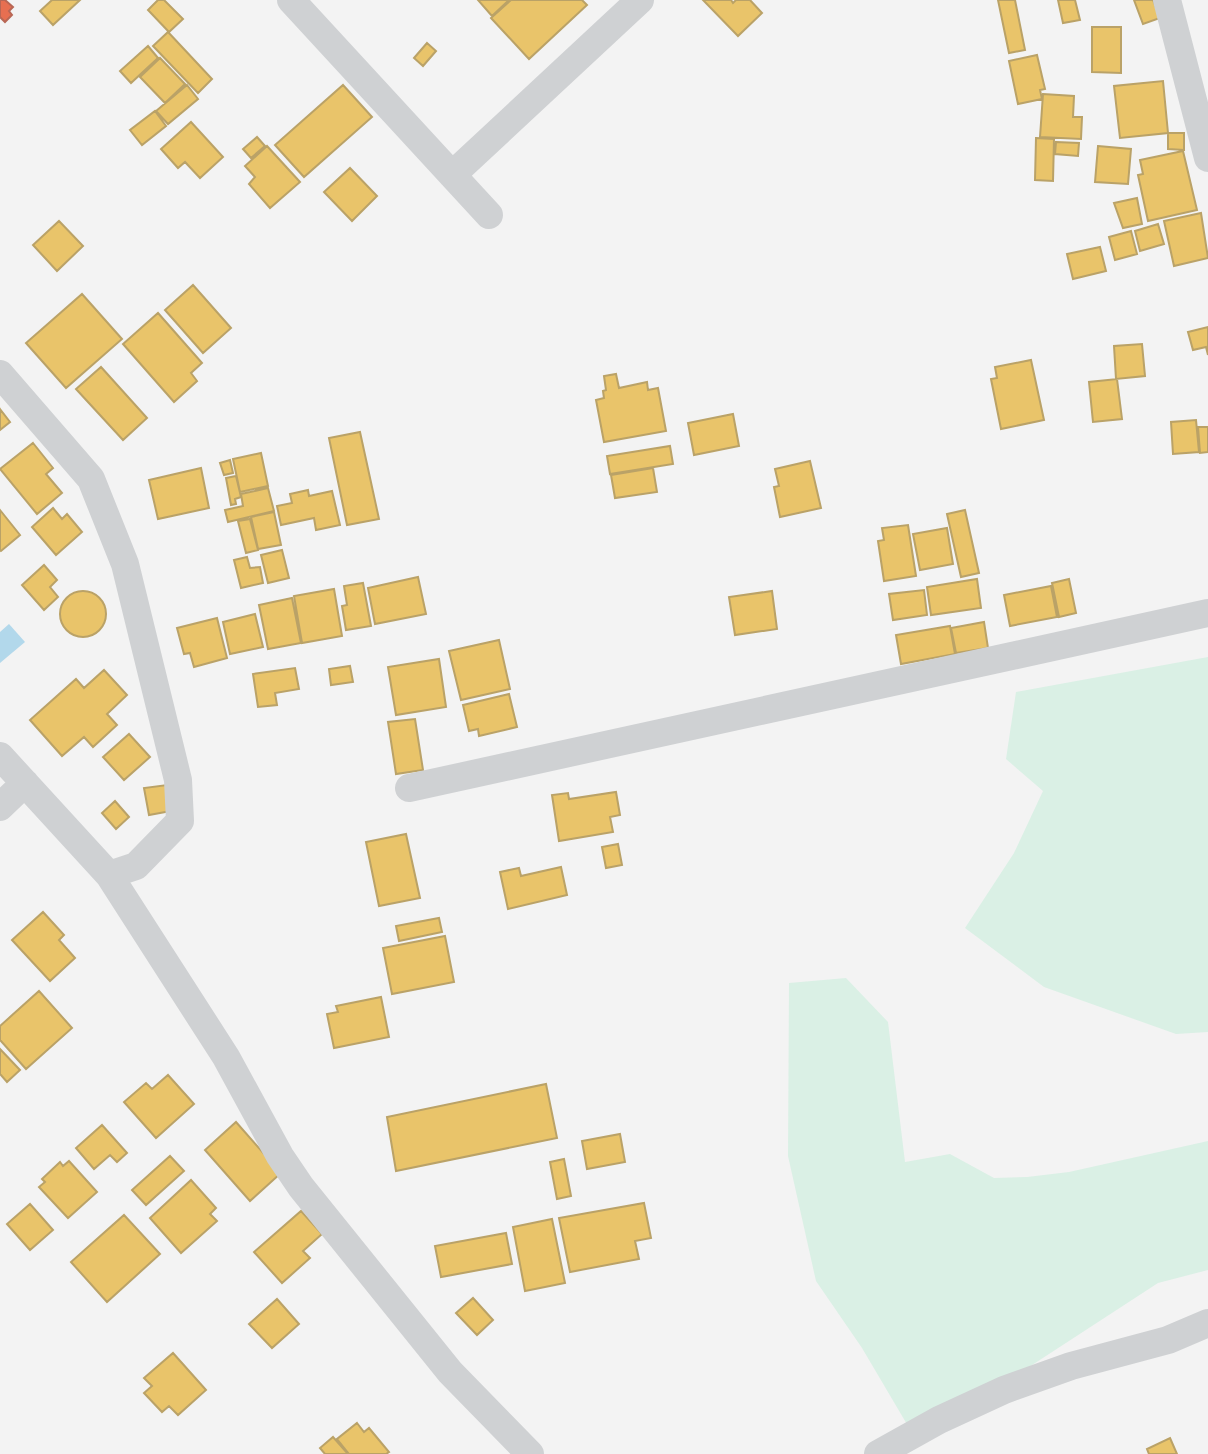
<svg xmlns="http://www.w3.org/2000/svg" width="1208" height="1454" font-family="'Source Sans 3',sans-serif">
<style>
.green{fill:#daf0e5}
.water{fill:#b2d8eb}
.homes{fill:#e9c46a;stroke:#baa267;stroke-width:2}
.shops{fill:#e76f51;stroke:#b86755;stroke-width:2}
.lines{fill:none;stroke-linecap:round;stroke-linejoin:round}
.minor{stroke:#cfd1d3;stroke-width:28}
</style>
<rect width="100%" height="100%" fill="#f3f3f3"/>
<path class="green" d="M1208 657V1032L1176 1034 1044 987 965 928 1014 853 1043 791 1006 759 1016 692Z
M846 978 888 1022 905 1162 950 1154 994 1178 1027 1177 1069 1172 1208 1141V1270L1158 1283 1000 1386 908 1426 862 1348 816 1281 788 1156 789 983Z"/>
<path class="water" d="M9 624 25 642 0 663V632Z"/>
<path class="homes" d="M52 0H80L53 25 40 11Z
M158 0H164L183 19 169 32 148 10Z
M478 0H509L492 16Z
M511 0H582L587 5 529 59 491 18Z
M703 0H731L733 3 736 0H750L762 13 738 36Z
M998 0H1015L1025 50 1009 53Z
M1058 0H1075L1080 20 1063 23Z
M1134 0H1153L1160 18 1143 24Z
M1092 27H1121V73L1092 72Z
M168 32 212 79 198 93 153 46Z
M427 43 436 51 423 66 414 58Z
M148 46 158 58 131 83 120 71Z
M1037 55 1045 89 1040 90 1042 99 1018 104 1009 61Z
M160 58 185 84 165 103 140 77Z
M1163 81 1168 133 1120 138 1114 86Z
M187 85 198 99 168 124 156 111Z
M343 85 372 117 304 177 275 145Z
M1043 94 1074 96 1073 117H1082L1081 139 1040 137Z
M155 111 166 126 142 145 130 130Z
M191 122 223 157 200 178 185 162 178 168 161 149Z
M1168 133H1184V150L1168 149Z
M257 137 265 146 251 158 243 149Z
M1036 138 1054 139 1053 181 1035 180Z
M1056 142 1079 143 1078 156 1055 154Z
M267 146 300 182 270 208 249 184 255 177 245 166Z
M1098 146 1131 149 1128 184 1095 182Z
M1183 151 1197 210 1148 221 1138 175 1143 174 1140 160Z
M350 168 377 196 352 221 324 192Z
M1137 198 1142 224 1123 228 1114 203Z
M1201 213 1208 258 1174 266 1164 221Z
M59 221 83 246 57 271 33 245Z
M1158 224 1164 244 1140 251 1135 231Z
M1131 231 1137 254 1115 260 1109 237Z
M1100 247 1106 271 1073 279 1067 254Z
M193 285 231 328 203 353 165 310Z
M82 294 122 339 66 388 26 343Z
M158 313 202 363 191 373 197 381 174 402 123 344Z
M1208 327V355L1206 347 1193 350 1188 332Z
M1142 344 1145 376 1116 379 1114 346Z
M1031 360 1044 420 1001 429 991 379 997 378 995 367Z
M101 367 147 418 123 440 76 389Z
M616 374 619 388 647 382 648 390 658 388 666 431 604 442 596 400 604 398 603 391 606 390 604 376Z
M1117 379 1122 419 1093 422 1089 382Z
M0 409 10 422 0 430Z
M733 414 739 446 694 455 688 423Z
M1196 420 1199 452 1173 454 1171 422Z
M1198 427H1208V452L1200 453Z
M360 432 379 519 347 525 329 438Z
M33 443 53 468 46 474 62 493 37 514 0 469Z
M670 446 673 464 610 474 607 456Z
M261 453 268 486 240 492 233 459Z
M230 460 233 473 224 475 220 463Z
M810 461 821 508 780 517 774 487 779 486 775 469Z
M201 468 209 508 158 519 149 480Z
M653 468 657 492 615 498 611 475Z
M236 476 241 497 235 499 236 504 231 505 226 478Z
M268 488 274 511 228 522 225 510 243 506 241 494Z
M308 490 309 496 332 491 340 525 316 530 314 518 281 525 277 506 292 503 290 494Z
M53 508 62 519 67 514 82 532 56 555 32 527Z
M0 510 20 535 1 551 0 550Z
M965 510 979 573 961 577 947 514Z
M274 512 281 545 258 549 251 517Z
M250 519 258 550 246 553 238 521Z
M908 525 916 576 884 581 878 541 884 540 882 528Z
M947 528 953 564 920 570 913 534Z
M282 550 289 578 268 583 261 555Z
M247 557 250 568 260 567 263 583 241 588 234 560Z
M44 565 57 580 50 587 58 597 44 610 22 585Z
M418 577 426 614 375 624 368 588Z
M977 579 981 608 931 615 927 587Z
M1069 579 1076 613 1059 617 1052 583Z
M363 583 371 626 346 630 342 606 347 605 344 586Z
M1051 586 1057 617 1010 626 1004 595Z
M334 589 342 636 302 643 294 596Z
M924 590 927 615 893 620 889 594Z
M772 591 777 629 735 635 729 597Z
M60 614a23 23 0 1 1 46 0a23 23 0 1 1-46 0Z
M292 598 301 643 268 649 259 605Z
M255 614 263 647 230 654 223 622Z
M217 618 227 658 194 667 190 653 184 654 177 628Z
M984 622 988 648 956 653 951 628Z
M950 626 955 654 901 664 896 635Z
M499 640 510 689 461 700 449 651Z
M439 659 446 707 396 715 388 667Z
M350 666 353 682 331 685 329 669Z
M295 668 299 689 275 693 277 705 258 707 253 674Z
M104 670 127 695 107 714 117 725 93 747 84 737 62 756 30 720 76 679 84 688Z
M509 694 517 727 479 736 478 729 469 731 463 705Z
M415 719 423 770 396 774 388 722Z
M129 734 150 757 124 780 103 757Z
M167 785 171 811 149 815 144 788Z
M616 792 620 815 610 817 613 832 559 841 552 795 568 793 569 799Z
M115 801 129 817 116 829 102 813Z
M406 834 420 898 379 906 366 842Z
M618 844 622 865 606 868 602 847Z
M561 867 567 895 508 909 500 872 519 868 521 876Z
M43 912 64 935 59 940 75 958 50 981 12 940Z
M439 918 442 932 399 941 396 926Z
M445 936 454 982 392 994 383 948Z
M39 991 72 1028 26 1069 0 1040V1026Z
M381 997 389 1037 334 1048 327 1014 338 1012 336 1006Z
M0 1049 20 1070 7 1082 0 1074Z
M168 1075 194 1104 156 1138 124 1102 146 1083 152 1089Z
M546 1084 557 1138 396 1171 387 1117Z
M236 1122 281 1173 250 1201 205 1150Z
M102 1125 127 1153 117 1162 110 1155 94 1169 76 1148Z
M620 1134 625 1162 587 1169 582 1141Z
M170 1156 184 1171 146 1205 132 1190Z
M564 1159 571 1196 557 1199 550 1162Z
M69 1161 97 1192 68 1218 39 1187 45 1182 42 1179 60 1162 63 1166Z
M191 1180 216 1208 210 1214 217 1221 181 1253 150 1218Z
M644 1203 651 1238 635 1241 639 1259 570 1272 559 1218Z
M30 1204 53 1230 30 1250 7 1224Z
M301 1211 322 1234 303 1251 310 1258 282 1283 254 1252Z
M124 1215 160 1254 107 1302 71 1262Z
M552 1219 565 1283 525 1291 513 1227Z
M506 1233 512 1264 441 1277 435 1246Z
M473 1298 493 1320 477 1335 456 1313Z
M277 1299 299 1324 272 1348 249 1324Z
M173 1353 206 1390 178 1415 169 1406 162 1412 144 1393 152 1386 144 1378Z
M357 1423 364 1432 369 1428 389 1452 386 1454H349L337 1439Z
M333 1437 348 1454H325L320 1448Z
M1170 1438 1177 1454H1149L1147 1449Z"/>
<path class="shops" d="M0 0H5L13 7 9 11 12 15 5 22 0 17Z"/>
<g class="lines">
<path class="minor" d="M291 0 489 215
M1167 0 1208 158
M452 175 640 0
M0 374 91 479 125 564 178 780 180 821 136 866 109 875
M0 756 109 875 226 1057 280 1156 301 1187 450 1372 530 1454
M409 788 1208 613
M0 807 25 783
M878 1454 939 1420 1004 1390 1071 1366 1168 1340 1208 1323"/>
</g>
</svg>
